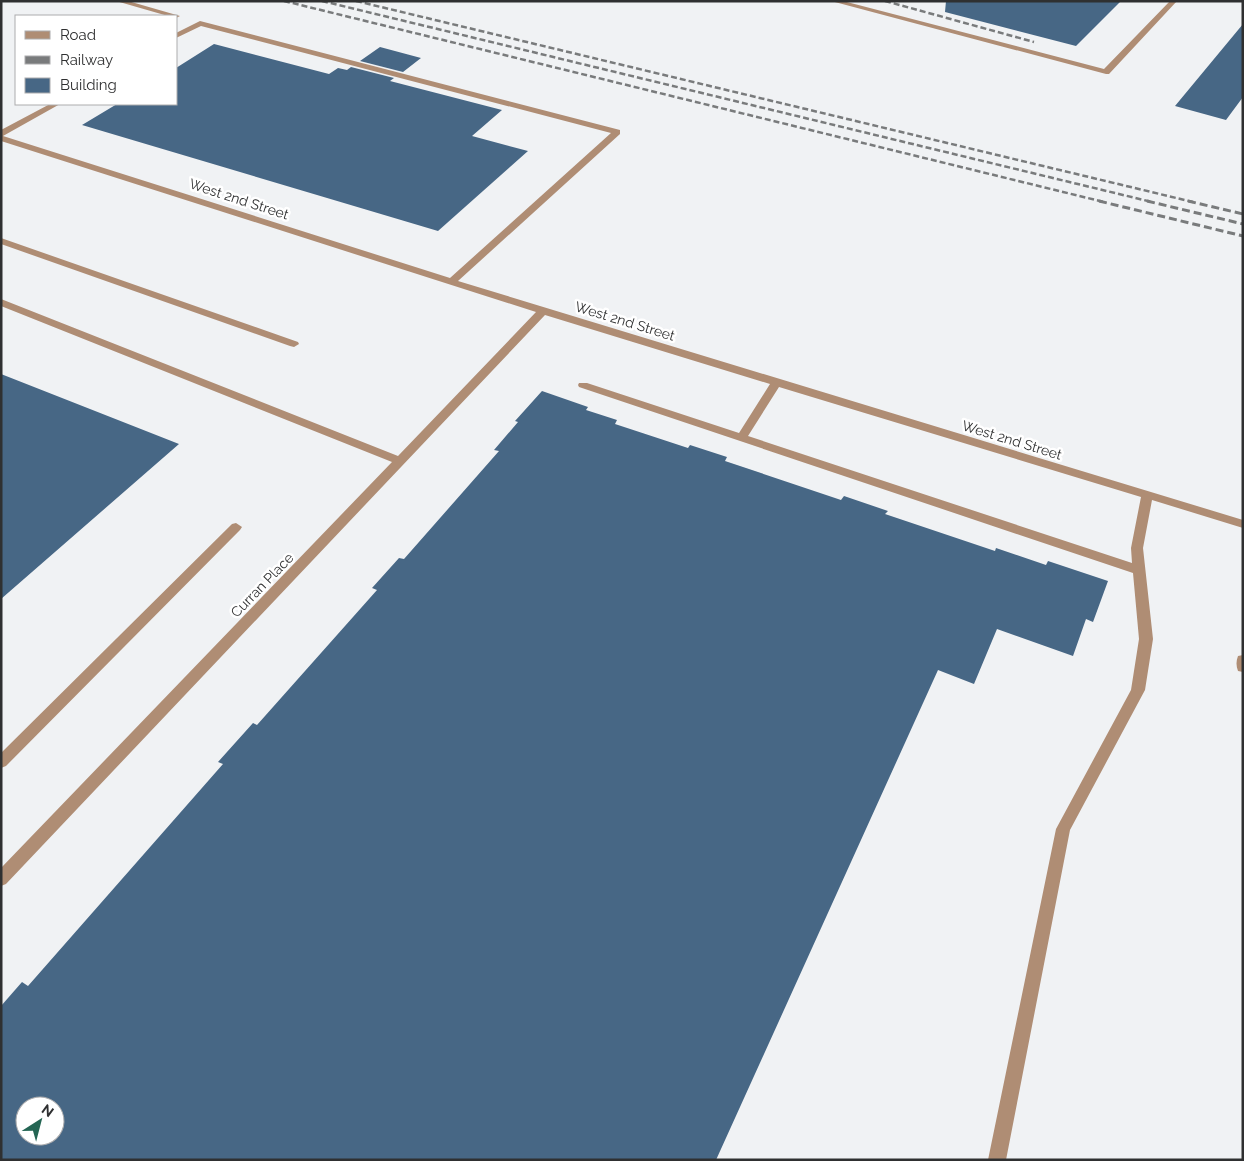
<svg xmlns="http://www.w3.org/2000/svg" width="1244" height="1161" font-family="Raleway,sans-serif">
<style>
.building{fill:#476785;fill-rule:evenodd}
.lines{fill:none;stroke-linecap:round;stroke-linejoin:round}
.minor{fill:#af8d74;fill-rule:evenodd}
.rail-far1{stroke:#797b7c;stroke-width:2.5;stroke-dasharray:6 3;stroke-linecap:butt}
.rail{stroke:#797b7c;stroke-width:3;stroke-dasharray:8 4;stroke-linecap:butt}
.labels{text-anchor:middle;stroke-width:5;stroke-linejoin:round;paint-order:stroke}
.street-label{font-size:14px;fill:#2f3031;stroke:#fff}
</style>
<rect width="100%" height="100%" fill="#f0f2f4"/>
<path class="building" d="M946 1H1121L1076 46 945 12Z
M1243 24V97L1226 120 1175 106Z
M214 44 329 74 338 68 347 70 351 67 394 78 390 81 502 110 472 136 528 151 438 231 82 125 117 104H176V68Z
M380 47 421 58 403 72 360 61Z
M1 374 179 444 1 599Z
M542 391 588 407 586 410 617 420 615 424 688 448 690 445 727 457 725 461 841 500 844 496 888 511 885 514 995 551 996 548 1046 565 1048 561 1108 581 1093 622 1086 619 1073 656 997 629 974 684 938 670 716 1160H1V1006L22 982 28 986 223 764 218 762 253 723 257 725 377 590 372 588 399 558 404 559 499 451 494 450 518 422 515 421ZM25 1106H55V1136H25Z"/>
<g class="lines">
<path class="minor" d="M116 1H128L180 16 176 18V16H168Z
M831 1H843L1104 69 1170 1H1177L1109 74H1106Z
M200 21 620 130V134L458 281 1243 520V528L1152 500 1143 548 1153 639 1145 690 1070 830 1006 1160H988L1056 829 1131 690 1139 639 1133 573 579 387 578 385 579 383H587L739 433 770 384 545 315 6 884 1 886V868L392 462 1 306V299L398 456 536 312 1 141V130L50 104H60L3 136 450 278 611 133 201 26 176 38V33ZM779 387 1141 497 1131 548 1132 563 748 436Z
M1 238 298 342 299 344 294 347 290 346 1 244Z
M236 523 242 527 240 530 6 766 1 768V753L232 524Z
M1243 655V672L1238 671C1236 666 1236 661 1238 656Z"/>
<path class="rail-far1" d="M284 1 1104 202
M322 1 1152 202
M356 1 1193 202
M885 1 1034 42"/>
<path class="rail" d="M1099 201 1243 236
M1147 201 1243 224
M1188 201 1243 214"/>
</g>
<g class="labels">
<g class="street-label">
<text transform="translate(239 199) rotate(18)" y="5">West 2nd Street</text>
<text transform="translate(625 321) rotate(17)" y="5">West 2nd Street</text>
<text transform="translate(1012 440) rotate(17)" y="5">West 2nd Street</text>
<text transform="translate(262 585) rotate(-46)" y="5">Curran Place</text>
</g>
</g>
<rect width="1244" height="1161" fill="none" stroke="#2f3031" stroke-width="5"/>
<rect x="15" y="15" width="162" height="90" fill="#ffffff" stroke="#acacad"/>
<rect x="25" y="31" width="25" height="8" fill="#af8d74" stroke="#acacad"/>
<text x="60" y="40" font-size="15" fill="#2f3031">Road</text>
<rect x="25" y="56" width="25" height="8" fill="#797b7c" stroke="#acacad"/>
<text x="60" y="65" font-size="15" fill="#2f3031">Railway</text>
<rect x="25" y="78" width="25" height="15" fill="#476785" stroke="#acacad"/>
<text x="60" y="90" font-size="15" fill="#2f3031">Building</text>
<g transform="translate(40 1121) rotate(36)"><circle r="24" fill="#ffffff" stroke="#acacad"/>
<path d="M0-4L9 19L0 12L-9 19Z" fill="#246553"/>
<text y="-8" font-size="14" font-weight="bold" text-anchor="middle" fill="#2f3031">N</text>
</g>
</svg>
